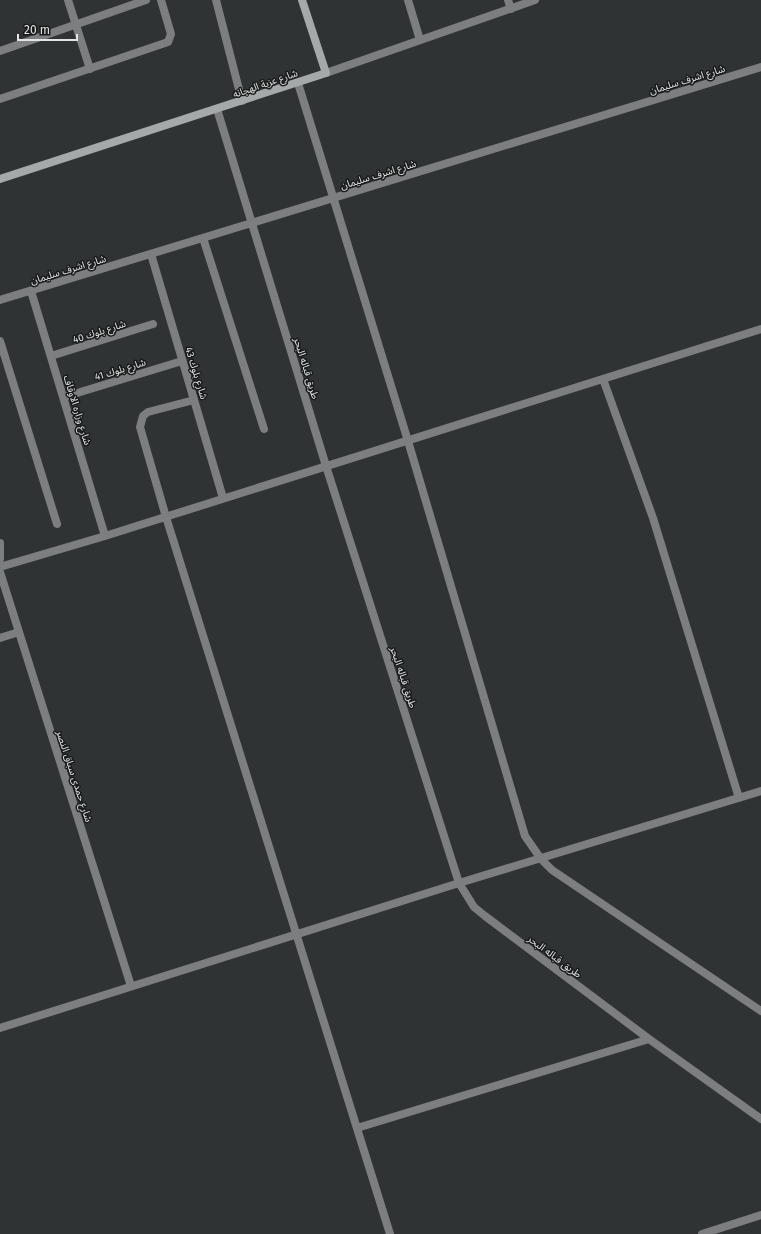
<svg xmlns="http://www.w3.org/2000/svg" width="761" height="1234" font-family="'Fira Sans','Noto Sans Arabic',sans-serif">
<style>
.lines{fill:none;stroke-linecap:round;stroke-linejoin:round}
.street{stroke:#7c7e7f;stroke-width:8}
.secondary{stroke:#a6a9a9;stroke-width:8}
.labels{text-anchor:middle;stroke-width:3;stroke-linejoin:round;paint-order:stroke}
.street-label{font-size:10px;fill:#e2e4e5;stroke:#191b1b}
</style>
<rect width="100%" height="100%" fill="#303334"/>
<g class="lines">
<path class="street" d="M68 0 90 69
M216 0 242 101
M408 0 420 40
M508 0 511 9
M0 51 146 0
M326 73 535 0
M298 83 408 441 525 836 541 859 552 870 761 1011
M0 99 168 42 171 34 161 0
M217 109 326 466 459 883 474 907 485 916 649 1039 761 1119
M203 238 264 429
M151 254 223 498
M31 291 105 536
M0 300 761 67
M0 341 57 524
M51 356 153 324
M603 379 653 518 739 798
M64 397 182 361
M194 400 148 412 143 416 140 427 166 517 390 1234
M0 543V559
M0 567 105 536 761 329
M0 572 131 986
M0 638 19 632
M0 1028 459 883 761 791
M357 1128 649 1039
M702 1234 761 1215"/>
<path class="secondary" d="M0 179 326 73 302 0"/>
</g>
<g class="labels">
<g class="street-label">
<text transform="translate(687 79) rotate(-17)" y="4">شارع اشرف سليمان</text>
<text transform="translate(265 83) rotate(-19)" y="4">شارع عزبة الهجانه</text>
<text transform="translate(378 174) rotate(-17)" y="4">شارع اشرف سليمان</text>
<text transform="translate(68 269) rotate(-17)" y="4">شارع اشرف سليمان</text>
<text transform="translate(99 331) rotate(-18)" y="4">شارع بلوك 40</text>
<text transform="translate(307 368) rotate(73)" y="4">طريق قباله البحر</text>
<text transform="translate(120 369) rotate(-17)" y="4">شارع بلوك 41</text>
<text transform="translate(197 373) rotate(73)" y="4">شارع بلوك 43</text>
<text transform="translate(78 410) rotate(73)" y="4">شارع وزاره الاوقاف</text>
<text transform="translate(404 677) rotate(72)" y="4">طريق قباله البحر</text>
<text transform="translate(75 776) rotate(72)" y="4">شارع حمدى سباق النصر</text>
<text transform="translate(555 956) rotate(37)" y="4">طريق قباله البحر</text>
</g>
</g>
<path d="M18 34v6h59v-6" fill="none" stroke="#e2e4e5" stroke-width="2"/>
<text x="24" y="34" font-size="12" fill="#e2e4e5" stroke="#191b1b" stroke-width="3" paint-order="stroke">20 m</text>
</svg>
